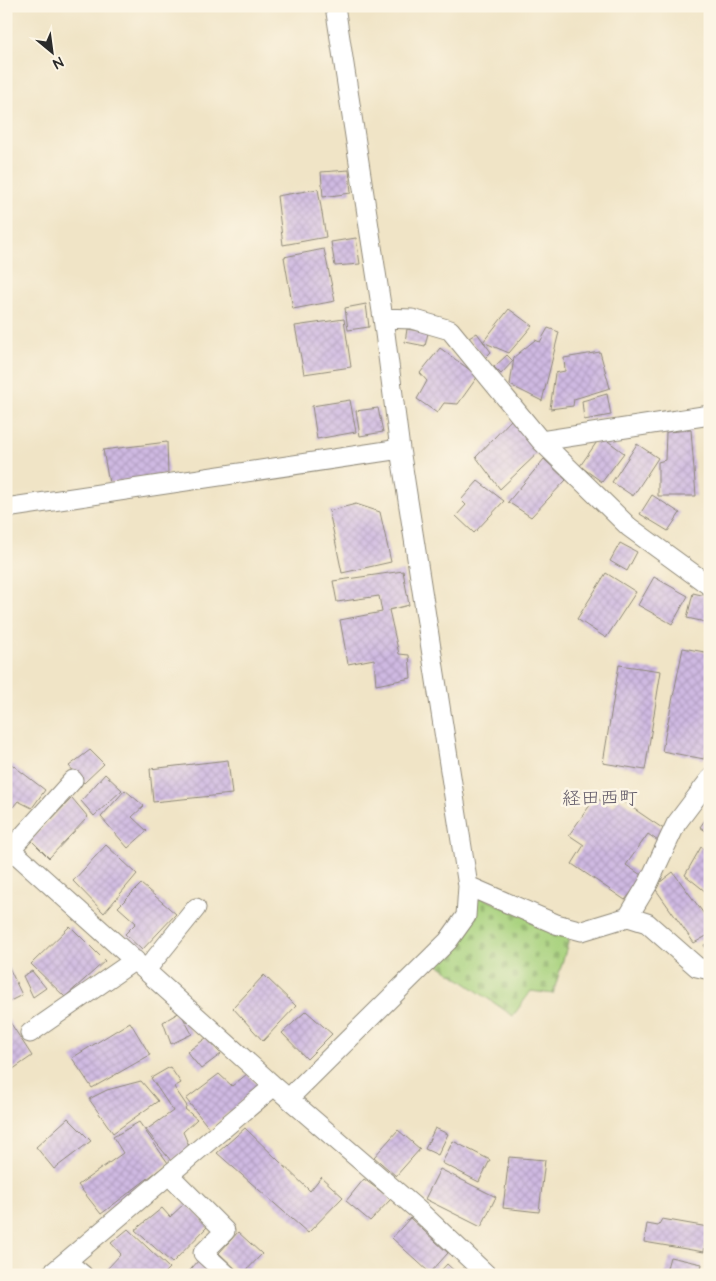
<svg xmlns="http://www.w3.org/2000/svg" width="716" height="1281" font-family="'Architects Daughter','Klee One',sans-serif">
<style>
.cemetery{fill:url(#cemetery-stones);stroke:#6a7e54}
.building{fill:url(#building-cross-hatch)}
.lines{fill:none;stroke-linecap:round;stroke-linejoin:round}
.minor-casing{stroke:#8e8878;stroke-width:21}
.minor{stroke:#fff;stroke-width:19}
.labels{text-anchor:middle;stroke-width:5;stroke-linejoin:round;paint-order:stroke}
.neighbourhood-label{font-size:19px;fill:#645d6b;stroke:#fcf5e5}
</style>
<defs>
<pattern id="cemetery-stones" width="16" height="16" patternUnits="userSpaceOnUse" patternTransform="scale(1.25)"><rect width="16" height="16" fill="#a8d27e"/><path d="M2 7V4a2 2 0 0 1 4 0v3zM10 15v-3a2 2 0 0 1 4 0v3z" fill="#91b46d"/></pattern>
<pattern id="building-cross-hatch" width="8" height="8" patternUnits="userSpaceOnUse" patternTransform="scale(1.25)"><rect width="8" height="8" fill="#cfb9e2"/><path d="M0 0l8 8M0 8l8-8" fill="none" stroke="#b29fc2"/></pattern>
</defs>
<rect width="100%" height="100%" fill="#fcf5e5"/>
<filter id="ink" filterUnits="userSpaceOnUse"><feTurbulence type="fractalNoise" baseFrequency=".02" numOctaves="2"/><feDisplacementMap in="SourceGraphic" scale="10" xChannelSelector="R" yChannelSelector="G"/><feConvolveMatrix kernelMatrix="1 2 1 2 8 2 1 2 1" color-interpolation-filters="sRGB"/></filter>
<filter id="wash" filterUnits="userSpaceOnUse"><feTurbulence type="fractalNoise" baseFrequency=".0096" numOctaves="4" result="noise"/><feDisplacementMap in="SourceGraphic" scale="20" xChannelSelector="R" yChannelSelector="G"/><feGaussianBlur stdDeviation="1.12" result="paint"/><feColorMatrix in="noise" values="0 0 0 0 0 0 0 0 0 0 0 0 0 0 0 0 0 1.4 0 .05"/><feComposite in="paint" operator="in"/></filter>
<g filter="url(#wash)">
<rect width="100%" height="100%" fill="#f0e4c6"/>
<path class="cemetery" d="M478 896 570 936 553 994 531 991 513 1016 435 962 473 917Z"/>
<g id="blocks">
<path class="building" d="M349 170 351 193 323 197 321 172Z
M318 189 326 237 283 245 277 196Z
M356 238 360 264 335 266 331 242Z
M324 249 335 301 293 309 284 257Z
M366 304 369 327 348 330 345 308Z
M509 309 532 326 509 353 483 342Z
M344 319 351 367 304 374 295 326Z
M548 328 559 332 542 401 510 385 514 357 535 340 540 342Z
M407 329 428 333 425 346 405 342Z
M477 333 491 352 485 358 469 338Z
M440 348 478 376 458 404 444 403 437 413 417 399 427 381 420 373Z
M600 352 610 388 574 399 573 406 550 409 555 373 565 371 564 358Z
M507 355 513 361 501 374 494 367Z
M607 394 611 415 584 420 582 401Z
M350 400 356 432 317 439 312 406Z
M378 408 383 432 360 436 356 411Z
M511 420 540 451 500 489 476 457Z
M691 430 696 496H658V462L665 460 666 432Z
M601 436 624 453 602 482 580 466Z
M167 442 168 474 109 483 103 450Z
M637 444 658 458 633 496 612 482Z
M544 459 566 480 531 517 508 502Z
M478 481 504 501 474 533 456 516 466 505 461 500Z
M652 495 680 513 668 531 640 514Z
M356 504 380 512 391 562 342 573 329 511Z
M620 543 637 552 627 571 610 561Z
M403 571 409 605 389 610 399 654 409 655 411 678 376 685 374 659 348 664 340 620 382 612 379 596 337 602 333 581Z
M606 573 636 592 606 638 577 619Z
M654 577 688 596 672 624 638 605Z
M693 593 710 597V623L687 618Z
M683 648 710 653V732L704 759 662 751Z
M619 665 661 671 645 770 603 763Z
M90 750 104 764 84 783 69 766Z
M228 760 232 794 153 802 150 769Z
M10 763 45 790 32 808 18 801 13 807 6 802V767Z
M105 774 122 790 94 816 81 801Z
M125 790 144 806 132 817 147 831 128 848 101 817Z
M72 798 88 817 49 858 31 840Z
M595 798 613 806 618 798 665 830 658 841 648 834 626 865 644 877 625 900 572 864 584 845 569 835Z
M710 813V834L700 827Z
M106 845 137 874 104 913 73 881Z
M701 847 710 852V886L706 892 685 875Z
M673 872 710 922V934L694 943 654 887Z
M141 884 176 914 142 950 125 934 136 923 118 907Z
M70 926 105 961 65 997 31 964Z
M710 941V955L704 945Z
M6 961 22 995 6 1003Z
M32 971 46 988 33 997 23 976Z
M264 975 296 1006 263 1041 233 1008Z
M306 1011 332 1034 307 1059 282 1033Z
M180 1012 192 1034 171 1044 163 1022Z
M8 1019 32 1056 6 1074V1020Z
M130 1022 150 1055 92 1088 72 1058Z
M206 1038 221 1054 201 1069 187 1052Z
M170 1067 181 1083 174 1087 187 1106 185 1109 197 1119 183 1132 190 1148 171 1161 146 1130 173 1111 151 1078Z
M219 1074 232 1086 247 1074 260 1087 209 1128 186 1099Z
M141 1081 158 1101 113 1133 89 1099 107 1090Z
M68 1118 91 1141 54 1169 36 1147Z
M139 1122 168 1163 101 1214 78 1185 123 1153 113 1137Z
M245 1128 310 1191 321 1177 343 1197 308 1233 217 1153Z
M435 1128 448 1134 438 1155 425 1149Z
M398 1130 420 1149 396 1176 374 1157Z
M453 1141 490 1160 479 1182 442 1163Z
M509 1157 545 1160 539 1212 503 1208Z
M440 1169 496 1197 481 1227 425 1199Z
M364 1179 391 1199 370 1221 346 1201Z
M186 1202 208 1226 172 1263 135 1230 162 1208 170 1217Z
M410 1218 448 1253 430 1273 392 1238Z
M662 1219 708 1227 704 1252 644 1242 647 1224 658 1226Z
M128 1229 169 1268 162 1275H113L107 1269 121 1254 111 1243Z
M238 1232 262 1254 242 1275 219 1253Z
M670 1257 702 1264 700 1275H665Z
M198 1261 214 1275H186Z
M447 1264 459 1275H437Z"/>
</g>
</g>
<g filter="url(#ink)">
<use href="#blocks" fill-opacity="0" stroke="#8e8878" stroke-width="1"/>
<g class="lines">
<defs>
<path id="minor" d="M383 318 412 319 450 330 541 441 710 415
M541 441 629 527 710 586
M6 508 400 449 383 318 335 6
M6 845 274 1086 418 1210 487 1275
M11 849 73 780
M468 886 556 924 582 931 628 917 649 882 676 824 710 779
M628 917 647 923 697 967 710 970
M146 970 196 908
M30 1033 135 960
M289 1098 448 941 466 916 468 886 400 449
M169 1175 225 1231 203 1253 227 1275
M67 1262 83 1275
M50 1275 274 1086"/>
</defs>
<use href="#minor" class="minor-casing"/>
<use href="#minor" class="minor"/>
</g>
</g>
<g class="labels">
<g class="neighbourhood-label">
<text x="600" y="804">経田西町</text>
</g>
</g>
<rect width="716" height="1281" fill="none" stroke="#fcf5e5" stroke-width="25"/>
<g transform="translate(52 52) rotate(151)" stroke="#fcf5e5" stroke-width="4" paint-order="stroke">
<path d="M0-4L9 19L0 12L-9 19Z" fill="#2b2b2b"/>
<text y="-8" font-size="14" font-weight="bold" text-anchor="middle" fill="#2b2b2b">N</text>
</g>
</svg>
